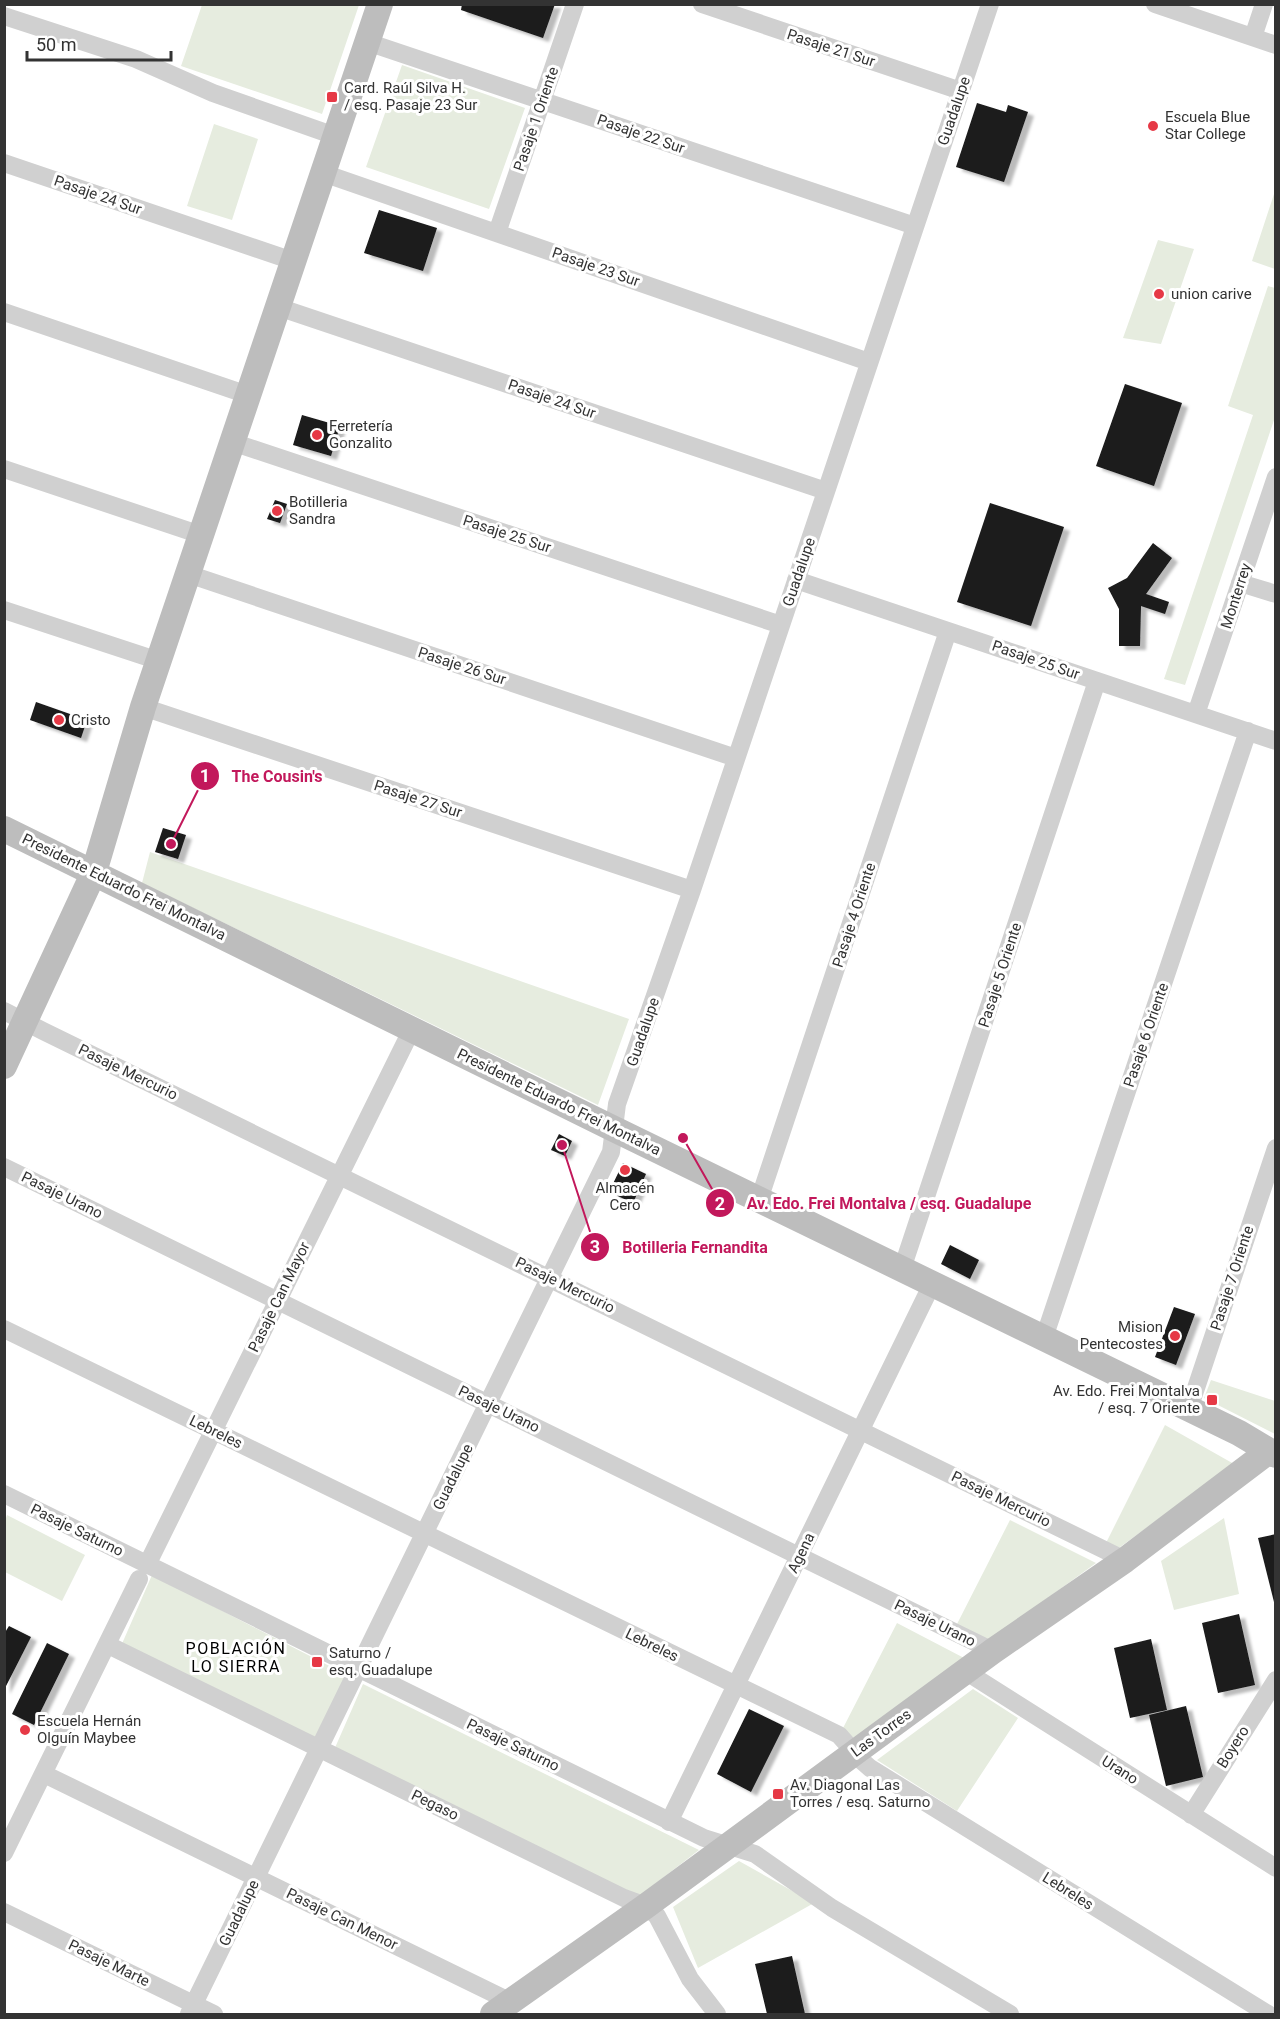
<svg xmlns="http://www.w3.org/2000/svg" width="1280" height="2019" font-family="Roboto,sans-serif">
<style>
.green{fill:#e6ecdf}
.building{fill:#1a1a1a;filter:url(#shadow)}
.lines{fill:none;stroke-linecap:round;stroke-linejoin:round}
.street{stroke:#d0d0d0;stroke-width:18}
.secondary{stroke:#bdbdbd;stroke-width:26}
.poi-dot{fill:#e63946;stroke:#fff;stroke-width:2}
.labels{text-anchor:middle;stroke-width:6;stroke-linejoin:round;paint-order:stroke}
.street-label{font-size:15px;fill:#333;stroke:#fff}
.poi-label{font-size:15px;fill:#333;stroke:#fff;text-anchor:start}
.neighbourhood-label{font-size:16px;letter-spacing:1.5px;fill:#000;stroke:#fff}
.leader{fill:none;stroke:#c2185b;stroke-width:2}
.callout-dot{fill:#c2185b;stroke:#fff;stroke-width:2}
.mark-label{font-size:18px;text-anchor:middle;font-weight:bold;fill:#fff}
.callout-label{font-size:16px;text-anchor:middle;font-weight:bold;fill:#c2185b;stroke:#fff;stroke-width:6;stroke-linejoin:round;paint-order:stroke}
</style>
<defs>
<filter id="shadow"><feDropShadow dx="6" dy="4" stdDeviation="1.5" flood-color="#0004"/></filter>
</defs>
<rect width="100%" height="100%" fill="#fff"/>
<path class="green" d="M202 5H359L322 114 181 66Z
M402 65 525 108 489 209 366 167Z
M214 124 258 139 232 220 187 206Z
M1274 194H1276L1275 269 1252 261Z
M1158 240 1194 249 1161 344 1123 338Z
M1268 286 1275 288V417L1185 685 1164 679 1253 415 1228 406Z
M150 852 629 1019 598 1105 142 883Z
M1211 1380 1275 1401V1434L1204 1398Z
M1165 1425 1234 1464 1116 1550 1106 1543Z
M7 1515 85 1555 62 1601 5 1572V1521Z
M1224 1518 1239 1594 1174 1610 1161 1561Z
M1010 1520 1096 1563 987 1642 956 1626Z
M152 1575 347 1675 315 1739 121 1646Z
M897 1623 966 1659 857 1740 842 1730Z
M363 1684 699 1850 638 1897 334 1750Z
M973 1689 1018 1718 957 1811 877 1760Z
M739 1861 814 1903 698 1968 673 1907Z"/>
<path class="building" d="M462 4H555L543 38 461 10Z
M977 103 1006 112 1008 105 1028 112 1004 182 956 167Z
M379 210 437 228 423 271 364 253Z
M1125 384 1182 403 1154 486 1096 466Z
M302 415 340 426 331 456 293 445Z
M275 500 287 504 280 523 267 519Z
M990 503 1064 527 1031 626 957 602Z
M1153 543 1172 558 1146 594 1169 602 1165 614 1141 606 1140 646H1119V609L1108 588 1127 578Z
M36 702 87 720 81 738 30 720Z
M163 828 186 835 178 859 155 852Z
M559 1134 572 1141 565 1156 551 1150Z
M623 1163 646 1174 633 1203 609 1192Z
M950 1245 979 1260 970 1279 941 1264Z
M1174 1307 1195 1314 1176 1365 1155 1357Z
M1276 1534V1606H1275L1258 1538Z
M1239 1614 1255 1685 1218 1693 1202 1623Z
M9 1626 31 1637 4 1690V1634Z
M1151 1639 1167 1710 1130 1718 1114 1648Z
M47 1643 69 1654 34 1725 12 1714Z
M1186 1706 1203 1777 1166 1786 1149 1715Z
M749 1709 784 1726 751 1792 717 1774Z
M792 1956 805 2014H767L755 1964Z"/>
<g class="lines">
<path class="street" d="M702 4 961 91
M1155 4 1276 45
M4 16 136 59 213 93 335 136
M1253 37 1264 4
M367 42 915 226
M4 163 293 261
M323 173 869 362
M497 233 575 4
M278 307 826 491
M4 312 248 395
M232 442 781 625
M4 469 201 535
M188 574 736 758
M796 580 1276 741
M1240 583 1276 594
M4 610 159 661
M143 707 692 890
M1196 714 1276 477
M4 1011 43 1031 1125 1560
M4 1167 993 1651
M759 1200 948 631
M902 1269 1097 681
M4 1329 839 1735 862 1761 870 1768 1268 2014
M1044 1338 1248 731
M1189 1409 1276 1148
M4 1494 704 1838 755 1854 832 1908 1010 2014
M147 1565 412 1029
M108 1645 624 1898 646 1906 657 1916 690 1979 717 2014
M965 1671 1276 1868
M44 1774 511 2002
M1191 1815 1276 1680
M669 1822 932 1284
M4 1853 139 1579
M4 1912 214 2014
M189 2014 611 1152 617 1104 692 890 990 4"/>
<path class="secondary" d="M4 829 614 1129 1239 1433 1276 1455
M4 1066 94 872 143 707 380 4
M493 2014 646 1906 993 1651 1125 1560 1269 1451"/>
</g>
<g class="poi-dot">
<rect x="326" y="91" width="12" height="12" rx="3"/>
<circle cx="1153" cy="126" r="6"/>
<circle cx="1159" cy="294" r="6"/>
<circle cx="317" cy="435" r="6"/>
<circle cx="277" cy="511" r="6"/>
<circle cx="59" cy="720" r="6"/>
<circle cx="625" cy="1170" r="6"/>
<circle cx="1175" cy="1336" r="6"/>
<rect x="1206" y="1394" width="12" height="12" rx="3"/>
<rect x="311" y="1656" width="12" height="12" rx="3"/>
<circle cx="25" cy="1730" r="6"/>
<rect x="772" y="1788" width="12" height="12" rx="3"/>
</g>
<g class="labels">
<g class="street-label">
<text transform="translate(831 48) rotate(18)" y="5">Pasaje 21 Sur</text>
<text transform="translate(954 111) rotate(-71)" y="5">Guadalupe</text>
<text transform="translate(536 119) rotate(-71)" y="5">Pasaje 1 Oriente</text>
<text transform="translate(641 134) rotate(19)" y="5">Pasaje 22 Sur</text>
<text transform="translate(98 195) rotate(19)" y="5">Pasaje 24 Sur</text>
<text transform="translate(596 267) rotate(19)" y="5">Pasaje 23 Sur</text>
<text transform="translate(552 399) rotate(19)" y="5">Pasaje 24 Sur</text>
<text transform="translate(507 534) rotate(18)" y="5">Pasaje 25 Sur</text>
<text transform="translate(799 572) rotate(-71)" y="5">Guadalupe</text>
<text transform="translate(1236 596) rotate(-72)" y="5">Monterrey</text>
<text transform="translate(1036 660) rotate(19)" y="5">Pasaje 25 Sur</text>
<text transform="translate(462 666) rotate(18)" y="5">Pasaje 26 Sur</text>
<text transform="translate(418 799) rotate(18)" y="5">Pasaje 27 Sur</text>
<text transform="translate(124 887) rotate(26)" y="5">Presidente Eduardo Frei Montalva</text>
<text transform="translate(854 915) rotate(-72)" y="5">Pasaje 4 Oriente</text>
<text transform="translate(1000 975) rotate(-72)" y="5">Pasaje 5 Oriente</text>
<text transform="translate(643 1032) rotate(-71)" y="5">Guadalupe</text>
<text transform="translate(1146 1035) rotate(-71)" y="5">Pasaje 6 Oriente</text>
<text transform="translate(128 1072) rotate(26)" y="5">Pasaje Mercurio</text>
<text transform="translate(559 1102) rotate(26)" y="5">Presidente Eduardo Frei Montalva</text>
<text transform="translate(62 1195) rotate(26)" y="5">Pasaje Urano</text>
<text transform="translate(1232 1278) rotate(-72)" y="5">Pasaje 7 Oriente</text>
<text transform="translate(565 1285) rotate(26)" y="5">Pasaje Mercurio</text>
<text transform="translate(279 1297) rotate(-64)" y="5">Pasaje Can Mayor</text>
<text transform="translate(499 1409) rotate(26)" y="5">Pasaje Urano</text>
<text transform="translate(216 1432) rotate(26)" y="5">Lebreles</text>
<text transform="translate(453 1477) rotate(-64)" y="5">Guadalupe</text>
<text transform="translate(1001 1499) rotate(26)" y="5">Pasaje Mercurio</text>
<text transform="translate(77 1530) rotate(26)" y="5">Pasaje Saturno</text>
<text transform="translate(801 1553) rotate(-64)" y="5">Agena</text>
<text transform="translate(935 1623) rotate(26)" y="5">Pasaje Urano</text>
<text transform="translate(652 1645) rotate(26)" y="5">Lebreles</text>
<text transform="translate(881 1733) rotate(-36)" y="5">Las Torres</text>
<text transform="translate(513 1745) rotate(26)" y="5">Pasaje Saturno</text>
<text transform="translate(1233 1747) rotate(-58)" y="5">Boyero</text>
<text transform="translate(1120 1770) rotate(32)" y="5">Urano</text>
<text transform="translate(435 1805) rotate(26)" y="5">Pegaso</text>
<text transform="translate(1068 1891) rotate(32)" y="5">Lebreles</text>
<text transform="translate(239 1913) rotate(-64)" y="5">Guadalupe</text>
<text transform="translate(342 1919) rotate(26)" y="5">Pasaje Can Menor</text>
<text transform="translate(109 1963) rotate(26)" y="5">Pasaje Marte</text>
</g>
<g class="poi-label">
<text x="344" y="93">Card. Raúl Silva H.<tspan x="344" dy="17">/ esq. Pasaje 23 Sur</tspan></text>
<text x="1165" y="122">Escuela Blue<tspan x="1165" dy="17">Star College</tspan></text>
<text x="1171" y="299">union carive</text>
<text x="329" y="431">Ferretería<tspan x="329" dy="17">Gonzalito</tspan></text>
<text x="289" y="507">Botilleria<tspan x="289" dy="17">Sandra</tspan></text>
<text x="71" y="725">Cristo</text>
<text x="625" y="1193" text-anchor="middle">Almacén<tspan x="625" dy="17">Cero</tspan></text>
<text x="1163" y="1332" text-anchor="end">Mision<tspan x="1163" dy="17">Pentecostes</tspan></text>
<text x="1200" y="1396" text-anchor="end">Av. Edo. Frei Montalva<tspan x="1200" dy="17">/ esq. 7 Oriente</tspan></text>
<text x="329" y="1658">Saturno /<tspan x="329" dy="17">esq. Guadalupe</tspan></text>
<text x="37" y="1726">Escuela Hernán<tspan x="37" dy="17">Olguín Maybee</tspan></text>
<text x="790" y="1790">Av. Diagonal Las<tspan x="790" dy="17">Torres / esq. Saturno</tspan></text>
</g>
<g class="neighbourhood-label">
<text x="236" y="1654">POBLACIÓN<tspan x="236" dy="18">LO SIERRA</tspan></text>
</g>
</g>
<path class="leader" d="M171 844L205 776M683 1138L720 1203M562 1145L595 1247"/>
<g class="callout-dot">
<circle cx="171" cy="844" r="6"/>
<circle cx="683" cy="1138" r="6"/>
<circle cx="562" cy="1145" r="6"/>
<circle cx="205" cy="776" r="15"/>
<circle cx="720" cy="1203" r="15"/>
<circle cx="595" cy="1247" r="15"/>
</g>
<g class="mark-label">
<text x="205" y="782">1</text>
<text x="720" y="1210">2</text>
<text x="595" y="1253">3</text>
</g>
<g class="callout-label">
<text x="277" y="782">The Cousin's</text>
<text x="889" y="1209">Av. Edo. Frei Montalva / esq. Guadalupe</text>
<text x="695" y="1253">Botilleria Fernandita</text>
</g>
<rect width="1280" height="2019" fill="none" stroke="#333333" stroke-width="12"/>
<path d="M27 51v9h144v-9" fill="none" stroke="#333333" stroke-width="3"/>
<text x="36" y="51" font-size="18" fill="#333333" stroke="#ffffff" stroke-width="4.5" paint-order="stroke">50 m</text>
</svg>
